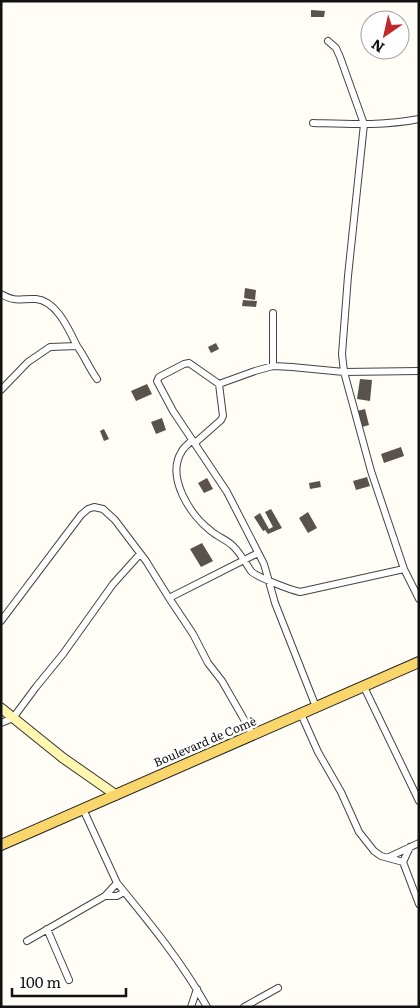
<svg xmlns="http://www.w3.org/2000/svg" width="420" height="1008" font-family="Literata,serif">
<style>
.building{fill:#5a524d}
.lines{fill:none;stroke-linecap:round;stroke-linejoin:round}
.street-casing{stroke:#444;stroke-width:8}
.secondary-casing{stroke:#333;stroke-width:11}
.primary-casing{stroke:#222;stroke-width:12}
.street{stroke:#fff;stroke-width:6}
.secondary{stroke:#fff6b0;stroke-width:9}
.primary{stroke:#f9d66b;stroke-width:10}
.labels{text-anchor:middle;stroke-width:5;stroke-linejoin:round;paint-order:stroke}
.street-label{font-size:12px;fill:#111;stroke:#fff}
</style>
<rect width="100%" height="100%" fill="#fffdf5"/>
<path class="building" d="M311 10 325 11 324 17H311Z
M245 288 256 290 255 300 244 298Z
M243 300 257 301 256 307 242 306Z
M216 343 219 349 211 353 208 347Z
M360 379 372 380 370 401 357 399Z
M147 384 152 394 136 401 131 391Z
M365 409 369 425 362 427 357 411Z
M162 418 166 430 156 434 151 422Z
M104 429 109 439 104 441 100 431Z
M401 447 404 456 384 463 381 454Z
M367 477 370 486 356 490 353 481Z
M207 478 213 489 204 493 198 483Z
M320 481 321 487 310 489 309 483Z
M271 509 282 528 268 534 265 530 263 531 254 517 260 513 269 529 273 527 265 512Z
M308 512 317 528 308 533 299 518Z
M202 543 213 561 201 567 190 549Z"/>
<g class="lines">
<defs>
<path id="street" d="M328 41 336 48 340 57 364 124 348 276 342 354 344 372 371 471 404 569 419 599
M313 123C348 124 384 126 419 119
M1 294C17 303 20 298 36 299 57 301 69 330 77 346L50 347 28 362 1 390
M273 313V366
M77 346C85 357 89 368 97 379
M219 384 255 371 273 366 292 367 344 372 419 371
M192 440C189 444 184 447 182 451 165 477 191 516 211 531 218 537 227 540 233 546 241 554 245 562 251 571 256 577 291 590 300 592L404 569
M195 443 221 420 223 416 219 384 189 363 184 364 159 377 157 381 173 411 227 492 264 564 275 603 316 707
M169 598 258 553
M1 621 81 515 88 509 94 507 103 509 115 520 146 561 169 598 193 634 208 663 222 681 253 735
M364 687 419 801
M301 714 318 752 341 792 359 832 374 851 381 856 403 862
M1 723 13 718 36 687 63 654 113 584 140 554
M83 809 117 883 105 896
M410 847 403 862 419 904
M389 857 419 843
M117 883C149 922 182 962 207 1007
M47 929 69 980
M27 941 105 896H117L124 892
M191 1007 197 989
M244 1007 278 988"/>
<path id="secondary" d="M1 708 63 758 116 795"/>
<path id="primary" d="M1 845 419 662"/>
</defs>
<use href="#street" class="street-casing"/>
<use href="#secondary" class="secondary-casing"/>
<use href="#primary" class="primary-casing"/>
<use href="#street" class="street"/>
<use href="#secondary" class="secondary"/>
<use href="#primary" class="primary"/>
</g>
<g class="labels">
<g class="street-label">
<text transform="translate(205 742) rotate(-23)" y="4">Boulevard de Comè</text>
</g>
</g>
<rect width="420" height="1008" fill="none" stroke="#111111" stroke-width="5"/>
<g transform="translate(385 35) rotate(214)"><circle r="24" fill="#ffffff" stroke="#a0a0a0"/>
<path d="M0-4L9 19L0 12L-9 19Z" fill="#c4262e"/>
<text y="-8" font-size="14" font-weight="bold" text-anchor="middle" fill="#111111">N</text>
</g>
<path d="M12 988v8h114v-8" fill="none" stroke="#111111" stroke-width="2.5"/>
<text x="20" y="988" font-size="15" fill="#111111" stroke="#ffffff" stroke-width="4" paint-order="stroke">100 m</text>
</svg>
